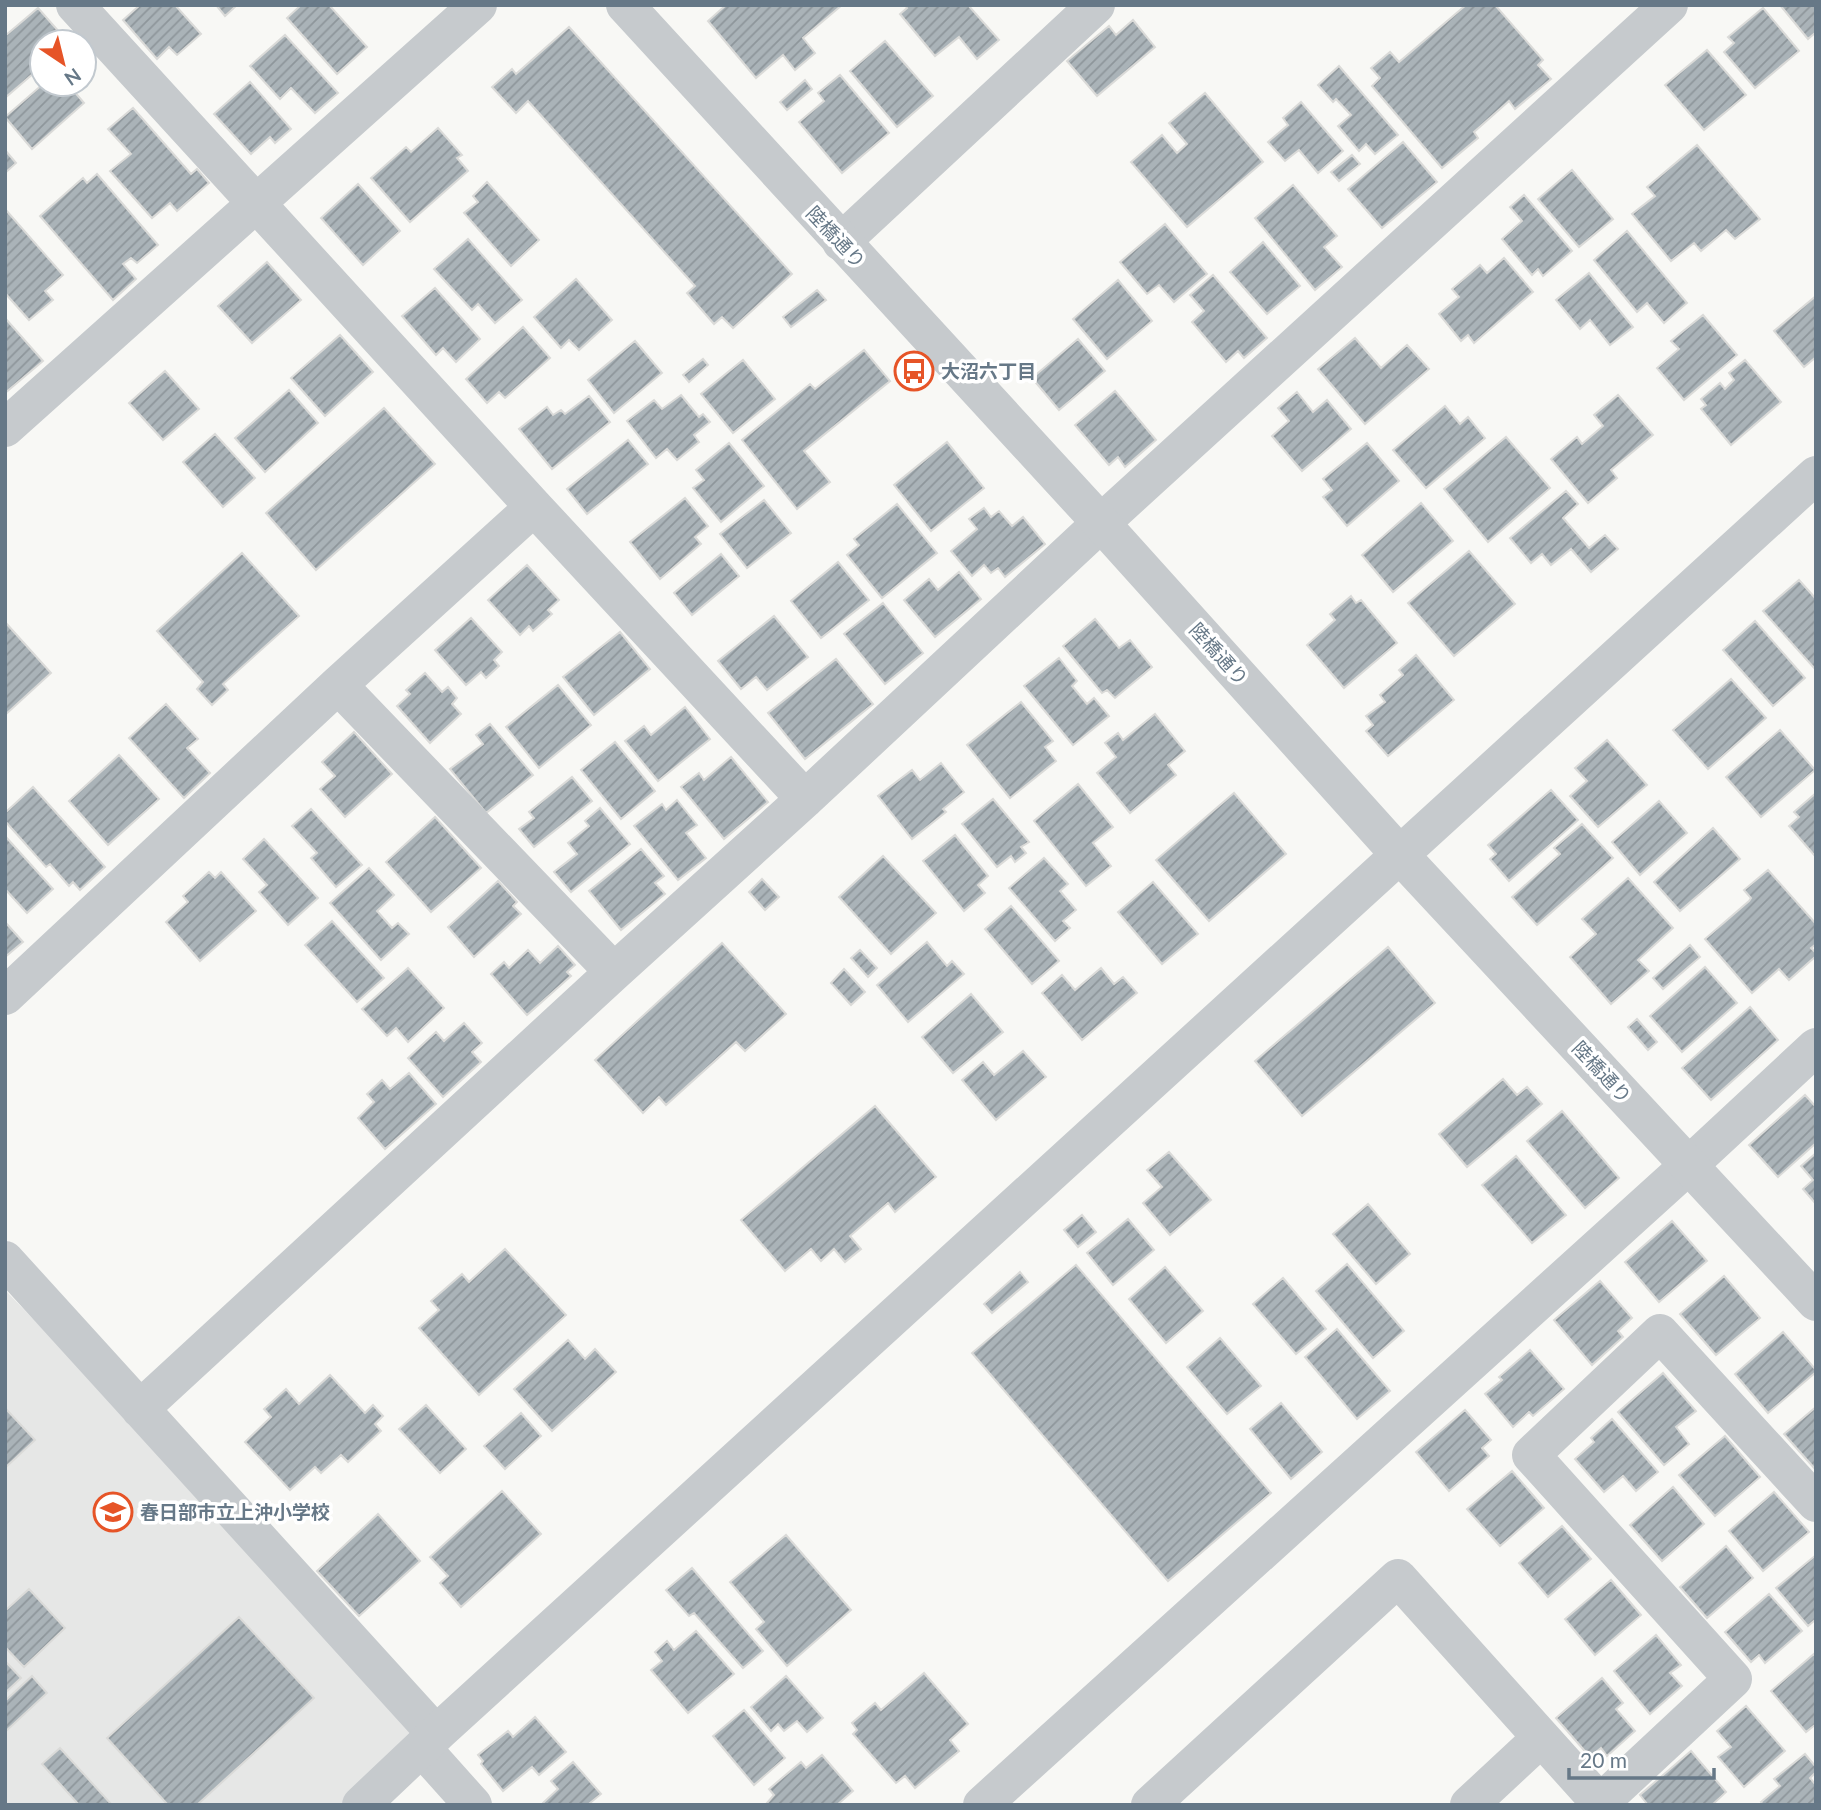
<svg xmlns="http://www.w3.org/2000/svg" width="1821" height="1810" font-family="Lato,'Noto Sans JP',sans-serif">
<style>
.built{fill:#e6e7e6}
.building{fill:url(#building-hatch);stroke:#dadad8;stroke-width:2}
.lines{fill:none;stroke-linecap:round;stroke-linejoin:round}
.minor{stroke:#c6cacd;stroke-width:38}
.tertiary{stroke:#c6cacd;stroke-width:38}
.labels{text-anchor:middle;stroke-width:7;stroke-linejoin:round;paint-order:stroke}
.street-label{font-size:19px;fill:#667887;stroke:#fff}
.poi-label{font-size:19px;font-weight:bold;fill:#667887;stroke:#fff;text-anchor:start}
</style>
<defs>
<pattern id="building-hatch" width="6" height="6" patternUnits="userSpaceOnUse" patternTransform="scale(1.75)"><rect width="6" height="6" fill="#aab3b8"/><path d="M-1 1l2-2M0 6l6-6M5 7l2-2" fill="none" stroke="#8e969b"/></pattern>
</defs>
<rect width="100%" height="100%" fill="#f8f8f5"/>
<path class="built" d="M5 1290 436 1734 353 1805H5Z"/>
<path class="building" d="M140 5H175L201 34 177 55 169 47 157 59 123 20Z
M216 5H237L225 16Z
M301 5H329L367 47 337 74 287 18Z
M726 5H842L803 38 815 53 795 70 783 55 756 78 708 21Z
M905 5H968L999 40 977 59 959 37 935 56 900 14 907 8Z
M1466 5H1495L1543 60 1538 65 1551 79 1515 109 1509 101 1474 132 1478 138 1442 168 1372 86 1380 78 1371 68 1390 52 1399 62Z
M1780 5H1816V32L1808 39Z
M38 8 68 42H42V66L6 97 5 36Z
M1763 8 1799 51 1755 88 1724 52 1734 43 1728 37Z
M1133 20 1155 47 1097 96 1067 61 1109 26 1116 35Z
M569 27 792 274 733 328 722 317 714 324 687 293 695 286 528 101 516 113 492 87 512 69 516 74Z
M285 35 338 93 315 113 291 88 280 99 250 66Z
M885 41 933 96 897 127 850 71Z
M1707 50 1746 95 1704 130 1665 85Z
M1339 66 1398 135 1375 154 1366 144 1359 151 1338 126 1351 115 1336 99 1333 102 1318 85Z
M840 75 889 133 842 173 799 122 824 101 818 93Z
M805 80 812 89 787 110 780 102Z
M250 82 291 129 275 143 270 137 251 154 214 114Z
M43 84H68L84 103 32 149 5 117Z
M1205 93 1263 162 1187 227 1131 162 1162 135 1177 153 1187 144 1169 123Z
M1301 102 1343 151 1318 173 1299 150 1285 161 1268 142 1288 125 1283 118Z
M133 108 191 174 197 169 209 183 177 211 170 203 152 218 110 171 131 154 108 129Z
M438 128 462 155 457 158 468 171 410 222 371 178 406 147 411 152Z
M1403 142 1437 182 1382 228 1348 189Z
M1697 145 1760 219 1735 239 1726 230 1701 251 1694 243 1671 261 1632 214 1655 196 1647 187Z
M5 150 16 163 5 173Z
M1352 155 1360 164 1339 181 1331 172Z
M1572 170 1613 219 1579 247 1538 199Z
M97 174 158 245 137 263 131 258 123 264 136 279 113 300 40 216 83 178 87 183Z
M487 182 539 240 511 266 464 213 478 202 473 196Z
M358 184 400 231 363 265 321 218Z
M1293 185 1337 236 1324 247 1342 267 1315 290 1255 218Z
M1524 195 1572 251 1543 276 1538 269 1532 275 1502 239 1522 221 1510 207Z
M5 209 63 275 45 291 53 300 29 320 5 293Z
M1165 224 1207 274 1174 302 1159 285 1147 294 1120 262Z
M1627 231 1687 303 1664 323 1647 303 1637 312 1594 260Z
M468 239 522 300 495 323 478 304 472 310 434 269Z
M1263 242 1300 286 1267 314 1230 272Z
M1504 258 1533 292 1474 343 1468 335 1461 341 1439 314 1459 297 1452 289 1480 265 1487 273Z
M267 262 301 300 252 343 218 306Z
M1589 273 1633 327 1610 345 1590 320 1580 329 1556 300Z
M1213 275 1267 338 1244 358 1238 351 1226 362 1192 322 1204 311 1190 295Z
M576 279 612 320 579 350 569 340 561 348 534 317Z
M1118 280 1152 321 1107 359 1073 319Z
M435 288 480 339 456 362 443 348 436 355 402 316Z
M817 290 826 300 791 327 783 317Z
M1816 296V357L1804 367 1774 331Z
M1703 315 1737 355 1684 400 1657 368 1679 349 1671 341Z
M5 318 43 361 5 393Z
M523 327 550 358 505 398 499 392 487 403 466 379Z
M340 335 373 372 325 416 291 378Z
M1355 338 1381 368 1407 345 1429 369 1365 424 1318 369Z
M1078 339 1105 371 1059 410 1032 378Z
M635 341 662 373 614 413 588 380Z
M864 350 890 381 804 451 830 482 797 509 742 440 810 384 815 389Z
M703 359 708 365 689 382 683 375Z
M743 360 775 399 733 433 701 394Z
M1745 360 1781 402 1731 445 1701 409 1706 405 1701 399 1720 383 1725 389 1734 380 1729 373Z
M165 371 199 409 163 440 129 403Z
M289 390 318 423 265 472 235 438Z
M1115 391 1156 440 1125 467 1118 457 1109 465 1075 425Z
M1297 392 1313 412 1327 400 1351 429 1302 471 1272 436 1289 421 1278 408Z
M681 395 699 417 703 414 710 422 694 435 699 442 677 460 667 449 656 458 627 421 654 400 662 409Z
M1618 395 1653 435 1611 470 1617 478 1588 503 1551 459 1577 437 1582 444 1603 426 1594 415Z
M589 396 610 422 552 469 519 429 547 407 553 415 561 410 565 414Z
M1445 406 1460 424 1468 417 1485 438 1426 488 1393 450Z
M384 408 435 464 316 570 266 513Z
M215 434 255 478 223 507 183 462Z
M1506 437 1550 488 1488 542 1444 489Z
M628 440 648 464 587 514 567 489Z
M947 442 984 488 931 531 894 485Z
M729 443 764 486 721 522 693 488 704 480 696 470Z
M1367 443 1399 481 1347 526 1323 497 1332 490 1323 479Z
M1566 491 1578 504 1563 518 1589 548 1605 535 1618 549 1591 572 1571 549 1551 565 1542 554 1531 563 1510 538Z
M685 498 708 526 695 537 701 544 660 579 630 542Z
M764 500 791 533 747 568 720 534Z
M1421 503 1453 541 1393 592 1362 555Z
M897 504 937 553 882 598 847 555 859 545 854 539Z
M984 508 991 517 999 511 1012 526 1023 517 1045 544 1005 577 998 568 991 573 984 565 972 576 951 551 977 529 969 519Z
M1469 551 1515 604 1454 656 1408 603Z
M242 553 299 616 223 684 228 690 212 705 197 689 203 682 157 631Z
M721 554 739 576 692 615 674 593Z
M838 562 869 600 821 638 791 601Z
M527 565 559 600 548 610 552 614 533 631 529 626 520 635 488 600Z
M959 572 981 599 935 637 904 600 929 579 938 590Z
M1799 580 1816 599 1815 669 1763 611Z
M1351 596 1356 603 1361 600 1397 643 1344 688 1307 645 1335 620 1330 614Z
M883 603 923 653 885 684 844 634Z
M774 616 808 657 767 690 756 677 741 689 718 661Z
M471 618 502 652 494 660 499 666 486 678 481 672 466 685 435 650Z
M1095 619 1119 648 1130 640 1152 667 1115 698 1107 690 1102 693 1063 646Z
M1755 621 1805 678 1773 706 1723 650Z
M5 622 51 673 5 715Z
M620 632 650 669 594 715 563 677Z
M1416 655 1454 700 1388 756 1366 731 1373 725 1366 716 1385 702 1380 695 1403 675 1399 670Z
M1059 658 1077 681 1072 686 1087 704 1094 698 1109 716 1073 745 1024 686Z
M836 659 873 704 805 759 768 713Z
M425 673 442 692 448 687 457 698 452 704 461 714 430 743 397 706 410 694 406 690Z
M1731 679 1766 718 1708 769 1673 730Z
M558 685 591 725 539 768 506 727Z
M1021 702 1053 741 1045 747 1056 761 1010 798 967 745Z
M166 704 198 739 187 748 210 773 184 798 129 738Z
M685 707 710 739 658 781 625 741 644 726 651 735Z
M1155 714 1185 751 1168 765 1176 775 1130 813 1097 773 1116 757 1105 743 1118 733 1123 740Z
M490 724 533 775 486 813 450 769 483 744 476 735Z
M1780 730 1815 770 1761 817 1726 777Z
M354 732 392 774 345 817 320 789 335 776 322 762Z
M1607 740 1647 785 1598 827 1570 796 1587 781 1575 768Z
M615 742 655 791 621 819 581 770Z
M119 755 159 799 108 845 69 801Z
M731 757 768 802 724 839 681 787 699 773 704 780Z
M941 763 964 792 943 809 946 812 912 839 878 796 912 770 920 780Z
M572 777 592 801 534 847 519 829 534 818 529 812Z
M1078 784 1113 827 1093 843 1111 866 1086 886 1034 821Z
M33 787 105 867 80 890 73 882 69 886 50 864 46 867 5 821V813Z
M1551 790 1578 820 1509 881 1490 859 1496 854 1488 845Z
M1234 793 1286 854 1209 921 1156 860Z
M1816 793V855L1815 856 1789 826 1799 817 1794 812Z
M993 799 1029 842 1021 847 1026 853 1015 862 1011 856 997 867 962 824Z
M677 800 697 825 686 833 706 858 678 880 634 826 662 804 666 810Z
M1659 801 1687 833 1640 875 1612 842Z
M600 808 630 844 571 892 554 872 577 854 568 843 589 826 585 821Z
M311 809 362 865 336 887 311 858 317 853 292 826Z
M435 817 481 868 431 912 386 862Z
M1582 824 1613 858 1537 925 1512 897 1560 854 1554 848Z
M1713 828 1740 859 1680 911 1654 882Z
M955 835 988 876 978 885 985 893 964 911 923 861Z
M5 836 53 889 27 913 5 889Z
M264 839 318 898 288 925 259 892 267 885 243 859Z
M641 849 664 876 655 883 665 894 621 930 589 891Z
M883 856 936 913 891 954 839 897Z
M1044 858 1068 884 1060 891 1076 910 1063 921 1070 928 1055 941 1009 888Z
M369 868 394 895 377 911 392 928 398 923 409 934 381 960 330 903Z
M1768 870 1816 924V944L1811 948 1816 953V956L1789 980 1779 969 1752 993 1705 939 1749 901 1751 898 1744 890Z
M209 872 215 878 221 872 256 911 200 961 166 922 188 902 183 896Z
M1628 878 1673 928 1638 960 1649 971 1611 1004 1570 957 1596 934 1582 919Z
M762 879 779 897 765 910 749 892Z
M498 881 517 902 513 906 521 914 474 957 448 927Z
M1153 882 1198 934 1162 964 1118 912Z
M1011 906 1059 961 1032 984 985 929Z
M332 921 384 978 357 1002 305 945Z
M5 922 23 942 5 957Z
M927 942 947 966 952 961 964 974 908 1022 877 985Z
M722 943 786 1014 745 1051 736 1042 666 1105 659 1097 643 1113 595 1060Z
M1690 945 1700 957 1663 989 1653 978Z
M558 946 575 965 567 972 571 976 527 1015 491 974 504 962 509 968 528 950 540 963Z
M1388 947 1435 1003 1302 1116 1255 1061Z
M860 950 877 968 868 977 851 958Z
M1705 967 1737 1003 1682 1052 1650 1016Z
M408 968 444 1008 408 1042 396 1028 387 1036 362 1009Z
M1101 968 1114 984 1123 977 1137 993 1082 1040 1042 993 1062 975 1075 990Z
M844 969 865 992 851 1005 831 983Z
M971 994 1003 1032 953 1073 922 1037Z
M1750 1007 1778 1040 1711 1100 1682 1068Z
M1637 1019 1657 1042 1648 1050 1628 1027Z
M464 1023 482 1043 472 1052 481 1062 443 1097 408 1058 436 1032 444 1041Z
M1023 1051 1046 1077 996 1120 962 1080 983 1062 994 1075Z
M409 1073 436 1104 385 1149 358 1118 374 1102 367 1094 382 1080 390 1089Z
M1503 1079 1517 1095 1527 1087 1542 1104 1467 1167 1439 1134Z
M1805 1095 1816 1107V1143L1778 1177 1749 1145Z
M875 1106 936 1177 895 1212 888 1203 850 1236 861 1249 845 1262 834 1249 821 1261 811 1249 785 1271 741 1220Z
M1562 1111 1619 1178 1585 1208 1527 1141Z
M1169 1152 1211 1200 1170 1235 1143 1203 1162 1187 1147 1170Z
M1816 1153V1204L1803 1189 1813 1180 1801 1166Z
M1516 1156 1566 1215 1532 1243 1482 1185Z
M1368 1204 1410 1254 1376 1284 1333 1234Z
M1082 1215 1096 1232 1078 1247 1064 1230Z
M1128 1219 1154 1250 1113 1285 1087 1253Z
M1672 1221 1707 1261 1659 1302 1625 1262Z
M505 1249 566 1315 479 1395 419 1328 439 1310 431 1301 462 1274 469 1282Z
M1347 1264 1404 1331 1373 1358 1316 1291Z
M1076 1265 1271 1493 1168 1581 972 1353Z
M1165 1267 1203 1311 1166 1343 1129 1299Z
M1020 1272 1028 1282 992 1313 984 1304Z
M1724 1276 1760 1318 1716 1355 1680 1314Z
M1283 1278 1326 1329 1296 1354 1253 1304Z
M1600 1281 1632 1318 1618 1331 1623 1337 1592 1365 1554 1320Z
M1337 1329 1390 1391 1357 1419 1305 1357Z
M1783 1332 1816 1370V1372L1768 1413 1735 1374Z
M1220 1338 1261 1386 1227 1414 1187 1367Z
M568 1340 585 1359 595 1349 616 1372 552 1431 514 1389Z
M1530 1350 1564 1389 1533 1416 1529 1412 1513 1427 1485 1394 1502 1380 1499 1377Z
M1663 1373 1696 1411 1676 1427 1689 1444 1664 1465 1618 1412Z
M330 1375 365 1413 373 1405 383 1416 375 1424 381 1431 348 1462 341 1455 321 1473 315 1467 290 1490 245 1442 271 1417 264 1409 286 1389 299 1404Z
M1281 1403 1322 1452 1291 1479 1250 1429Z
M426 1405 466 1449 440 1473 399 1429Z
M1816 1407V1470L1784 1434Z
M5 1408 35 1440 5 1468Z
M1465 1410 1491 1440 1482 1448 1489 1456 1449 1491 1416 1452Z
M521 1413 541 1436 505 1469 484 1446Z
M1612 1419 1658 1472 1636 1491 1623 1476 1604 1492 1575 1459 1594 1442 1591 1438Z
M1725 1436 1760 1477 1715 1516 1679 1475Z
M1512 1471 1544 1508 1500 1546 1467 1509Z
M1673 1487 1704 1524 1662 1561 1630 1525Z
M502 1491 541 1534 461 1607 440 1583 448 1576 430 1557Z
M1774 1492 1809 1532 1763 1571 1729 1531Z
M378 1514 420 1561 359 1616 317 1571Z
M1562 1526 1591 1559 1548 1597 1519 1563Z
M786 1535 851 1610 787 1666 756 1629 764 1622 730 1582Z
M1726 1546 1753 1578 1707 1618 1680 1587Z
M1816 1555V1619L1808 1626 1776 1588Z
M692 1568 763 1651 743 1668 694 1613 689 1616 666 1590Z
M1611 1580 1641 1615 1595 1655 1565 1619Z
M29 1589 65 1628 24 1667 5 1647V1611Z
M1769 1594 1802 1631 1765 1663 1759 1655 1751 1662 1725 1632Z
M239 1617 314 1698 197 1805H168L107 1738Z
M696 1631 734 1674 688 1713 651 1670 662 1661 655 1652 667 1641 674 1650Z
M1656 1635 1681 1665 1670 1673 1682 1686 1650 1714 1614 1671Z
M1815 1653 1816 1724 1806 1732 1771 1691Z
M5 1661 21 1678 5 1693Z
M924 1673 968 1724 950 1740 959 1751 915 1788 905 1776 896 1783 853 1734 857 1730 852 1723 875 1703 881 1710Z
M32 1676 47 1693 5 1732V1701Z
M786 1676 823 1718 807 1732 797 1721 784 1731 778 1724 771 1731 751 1707Z
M1602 1678 1623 1703 1616 1709 1635 1731 1607 1756 1601 1748 1590 1757 1556 1718Z
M1746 1706 1785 1751 1744 1787 1718 1757 1731 1747 1717 1731Z
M744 1710 785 1758 754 1785 713 1736Z
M535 1717 566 1752 539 1775 532 1767 503 1791 481 1764 483 1761 478 1755 508 1731 513 1737Z
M60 1748 112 1805H79L42 1764Z
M1691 1751 1726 1792 1712 1805H1648L1640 1795Z
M1805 1754 1816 1767V1772L1810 1778 1816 1785V1805H1763L1761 1802 1780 1786 1774 1779Z
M822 1755 853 1791 837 1805H768L767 1803 774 1795 769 1789 801 1762 806 1768Z
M573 1762 601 1794 590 1803 592 1805H544L543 1803 558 1789 551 1781Z"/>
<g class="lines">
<path class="minor" d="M75 5 534 507 805 799
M841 242 1096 5
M5 428 478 5
M338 685 614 972
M5 996 338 685 534 507
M5 1260 436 1734
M140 1409 614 972 805 799 1101 523 1669 5
M422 1748 473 1805
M1600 1803 1733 1679 1531 1455 1660 1333 1816 1503
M982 1805 1689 1165 1816 1047
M1150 1805 1398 1578 1602 1805
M1469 1805 1541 1738"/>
<path class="tertiary" d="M625 5 1101 523 1400 855 1816 1302
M361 1805 436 1734 1816 475"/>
</g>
<defs>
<symbol id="bus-ring" viewBox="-11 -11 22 22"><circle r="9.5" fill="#fff" stroke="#e65427" stroke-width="1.5"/><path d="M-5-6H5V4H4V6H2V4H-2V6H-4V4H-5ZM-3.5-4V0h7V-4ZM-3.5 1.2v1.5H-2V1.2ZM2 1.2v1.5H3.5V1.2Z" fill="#e65427"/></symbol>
<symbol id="school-ring" viewBox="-11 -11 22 22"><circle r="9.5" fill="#fff" stroke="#e65427" stroke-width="1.5"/><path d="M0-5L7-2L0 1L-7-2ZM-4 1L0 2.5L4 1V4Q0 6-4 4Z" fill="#e65427"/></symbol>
</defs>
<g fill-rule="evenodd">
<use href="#bus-ring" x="892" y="349" width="44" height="44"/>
<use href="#school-ring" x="91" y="1490" width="44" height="44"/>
</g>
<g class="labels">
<g class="street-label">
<text transform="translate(836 237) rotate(47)" y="7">陸橋通り</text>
<text transform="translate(1219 654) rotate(48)" y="7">陸橋通り</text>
<text transform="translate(1602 1072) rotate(47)" y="7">陸橋通り</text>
</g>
<g class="poi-label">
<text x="941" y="378">大沼六丁目</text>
<text x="140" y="1519">春日部市立上沖小学校</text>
</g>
</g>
<rect width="1821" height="1810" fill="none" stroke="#667887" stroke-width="14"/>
<g transform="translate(63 63) rotate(145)"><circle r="33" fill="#ffffff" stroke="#c2c9cf" stroke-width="2"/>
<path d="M0-5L12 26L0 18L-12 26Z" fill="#e65427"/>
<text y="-10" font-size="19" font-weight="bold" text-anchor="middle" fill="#667887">N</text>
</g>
<path d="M1569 1768v10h145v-10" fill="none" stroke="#667887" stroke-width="3.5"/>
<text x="1580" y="1768" font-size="21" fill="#667887" stroke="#ffffff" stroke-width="5" paint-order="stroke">20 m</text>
</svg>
